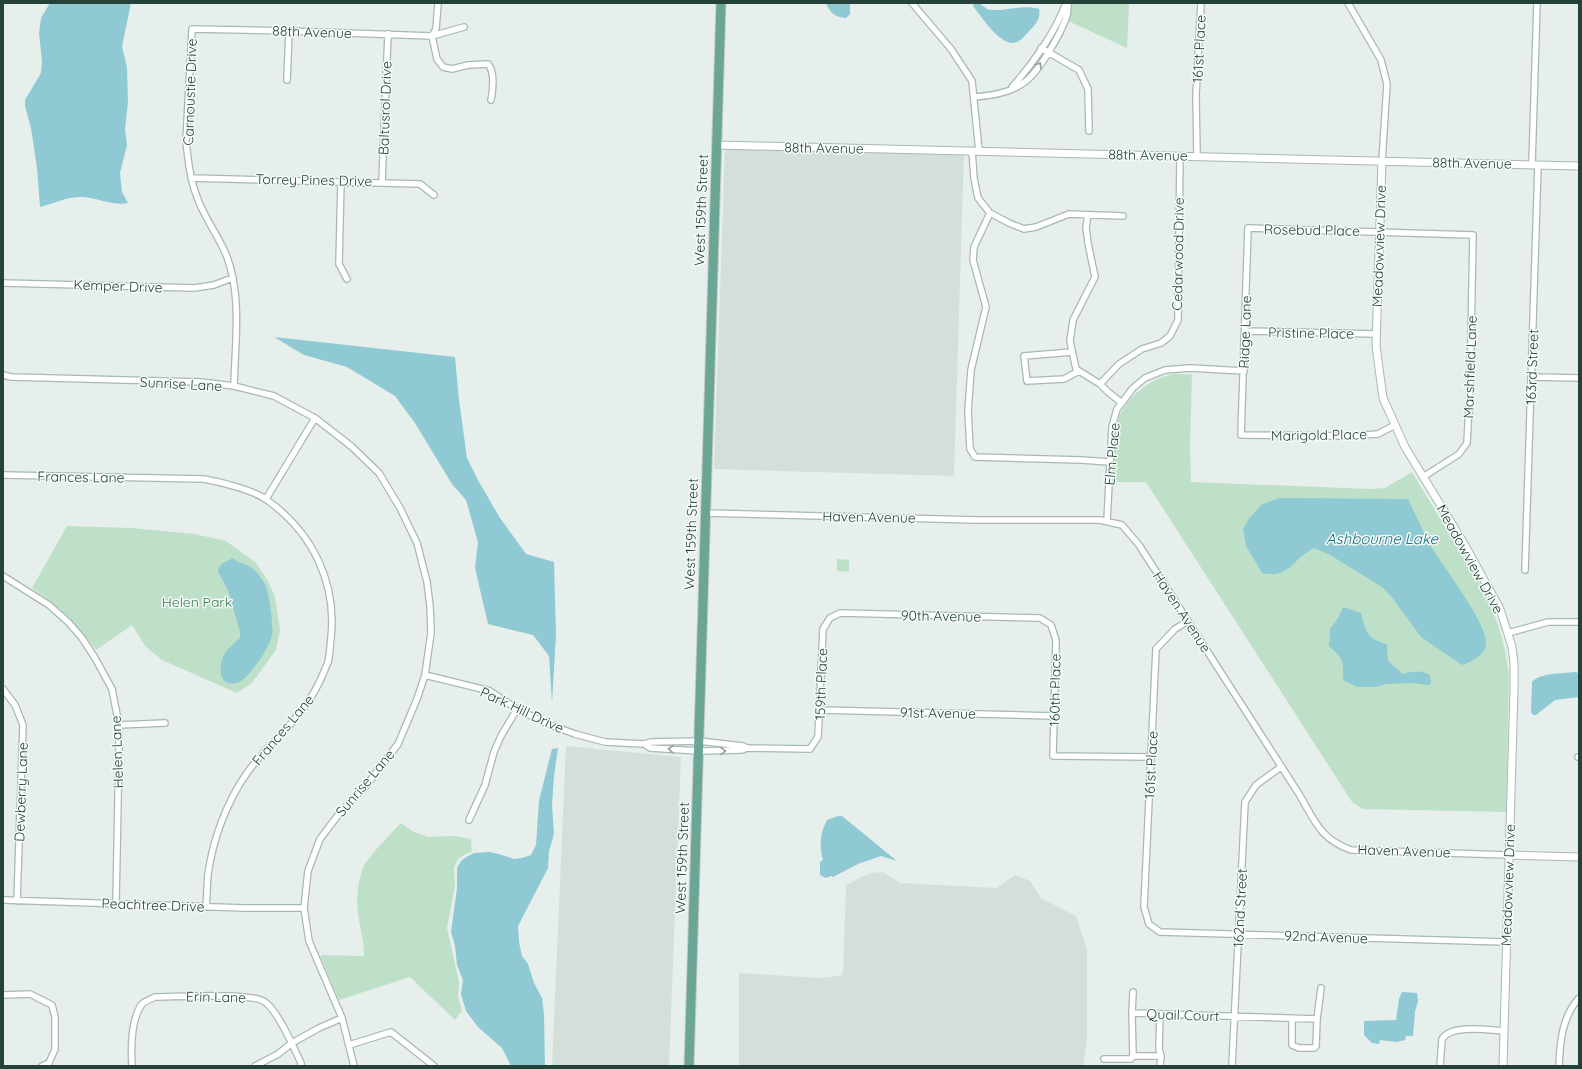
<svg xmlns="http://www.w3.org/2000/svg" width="1582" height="1069" font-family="Quicksand,sans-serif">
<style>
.built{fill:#d4dfda}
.green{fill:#bfe0c8}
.water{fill:#8ec9d4}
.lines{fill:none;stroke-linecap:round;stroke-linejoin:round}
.minor-casing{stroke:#a8b8b2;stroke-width:8}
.tertiary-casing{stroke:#a8b8b2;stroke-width:9}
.primary-casing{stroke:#c2cac8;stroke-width:11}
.minor{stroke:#fff;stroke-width:5.5}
.tertiary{stroke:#fff;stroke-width:7}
.primary{stroke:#6aa596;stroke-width:9}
.oneway{stroke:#92a09c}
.labels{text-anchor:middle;stroke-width:3;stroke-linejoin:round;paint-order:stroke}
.street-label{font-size:14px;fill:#24423a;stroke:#f7fbf9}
.park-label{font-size:14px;fill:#2d7a4b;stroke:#f7fbf9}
.water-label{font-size:15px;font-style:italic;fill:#1c6f80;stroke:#f7fbf9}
</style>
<rect width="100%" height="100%" fill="#e6efeb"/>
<path class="built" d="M725 147 964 153 954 476 714 469Z
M566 746 681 757 669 1066H552Z
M883 872 900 883 997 888 1015 875 1030 881 1041 898 1076 916 1087 949V1039L1083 1066H739V973L821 978 843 975 846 885 870 873Z"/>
<path class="green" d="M1072 3H1129L1127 48 1068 21Z
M1173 374H1192L1190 448 1191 482 1371 489 1385 488 1412 472 1481 586C1497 616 1505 642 1509 676L1506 812 1363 809 1352 802 1146 482H1114C1114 464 1112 443 1116 426 1123 399 1147 380 1173 374Z
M67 526 131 528 194 534 213 538 226 541 256 563 268 581 275 597 280 630 276 650 252 683 237 693 162 660 146 647 132 625 96 650C77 624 59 606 32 588Z
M837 559 849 560V572L837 571Z
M401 823 412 831 428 837 454 836 471 839 472 851 459 858 454 867 455 885 447 928 459 982 458 996 462 1011 455 1020 410 977 339 1000 320 955 364 956C364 941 360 928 358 913 356 899 358 881 363 868 369 855 391 834 401 823Z"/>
<path class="water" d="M50 3H131L122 46 127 68 128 102 125 129 127 145 120 173 122 192 128 203C113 206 98 198 83 197 68 196 55 203 40 207L37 168 31 128 25 106V100L41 73 42 61 39 34 41 18Z
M826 3H850V14L846 18C835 17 830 13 826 3Z
M974 3C984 3 983 9 991 10 1006 11 1025 4 1039 9 1041 17 1036 24 1031 29 1027 33 1022 40 1017 42 1002 49 982 17 973 6Z
M274 337 455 357 459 400 467 458 479 482 500 518 526 554 554 562 556 635 552 703 549 656 533 635 488 624 475 568 478 542 466 500 452 484 415 423 395 396 347 367 304 355Z
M1279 498 1408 499C1416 515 1423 532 1432 548 1443 566 1489 626 1486 644 1485 655 1471 662 1462 665L1421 637 1391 596 1382 587 1330 555 1314 548C1292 559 1290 579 1262 573L1246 546 1243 529 1248 520 1261 505Z
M233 558C238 563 243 563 249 566 255 569 261 578 265 584 269 591 274 627 272 635 269 648 250 678 237 683 234 684 231 684 228 683 217 678 220 662 225 653 229 647 235 643 240 638V632L228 590 218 572 219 567 223 563Z
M1343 607 1361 613C1366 631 1367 639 1387 644L1388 661 1403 674C1413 671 1421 670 1430 675L1431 682 1429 685 1413 683 1386 684 1376 687H1357L1343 680C1344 662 1343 658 1329 646L1330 629 1338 618Z
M1575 672 1579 673V697L1555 700 1536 715H1533L1531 712 1532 682C1541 672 1563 674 1575 672Z
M558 748 554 776 552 805 554 834 549 851 548 868 518 926 519 942 522 956 528 964 534 983 542 998 544 1015 545 1066H511L502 1048 478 1027 466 1011 461 994 463 980 457 965 455 946 451 932 457 888V868L461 861 468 856 474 853 489 852 499 854 514 859 522 858 531 855 536 845 539 801 552 749Z
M838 816H842L897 861 881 856 858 864 833 877 831 876 826 878 820 875V862L823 860C819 846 820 833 827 820Z
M1402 992 1417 993 1418 1001 1415 1012 1413 1036H1406L1405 1040 1396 1042 1380 1040 1379 1044 1372 1043 1364 1035V1021L1396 1020 1399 999Z"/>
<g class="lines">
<defs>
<path id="minor" d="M912 3 951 49 972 81 979 151
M1348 3 1381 60 1387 84 1382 161
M464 27 432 36 437 59 443 67 452 69 468 65 488 64C495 72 493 89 491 100
M1041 48 1079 70 1088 89 1089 131
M287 80 289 31
M1012 87C1032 65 1056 31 1066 3
M974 97C991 96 1013 92 1026 81 1040 70 1062 32 1067 15 1068 11 1068 7 1068 3
M972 151 974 178 978 198 990 213 1009 223 1024 229 1036 227 1069 214 1123 216
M1197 156 1196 95 1201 3
M1532 164 1537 3
M191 178 420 184 434 195
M341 181 339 264 347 279
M382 182 388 34
M990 213 974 247 973 260 986 307 971 370 968 411 970 449 975 457 1081 460 1110 462
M1088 215 1086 227 1088 243 1095 277 1073 320 1070 341 1076 369 1100 384 1108 392 1122 403
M3 283 194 288 214 285 232 278
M1245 331 1376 334
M1072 352 1024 356 1027 381 1064 379 1079 371
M3 375 11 377 201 382 234 386 274 396 315 418 351 446 379 473 400 508 417 543 427 582 430 606 431 633 425 675 417 699 398 744 366 786 342 810 320 839 308 871 304 908 309 941 342 1018 354 1066
M1532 377 1579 378
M1100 384 1119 364 1142 349 1161 343 1170 336 1178 320 1180 156
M234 386C235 344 242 297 227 257 219 236 204 218 197 197 190 179 188 160 186 141L192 29 289 31 432 36 436 29 438 3
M1395 425 1378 434 1350 436 1241 435 1248 228 1473 235 1470 387 1467 443 1459 454 1423 477
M3 475 204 479C221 482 253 490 267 500 312 532 337 582 331 638 330 645 330 654 328 662 321 680 312 699 299 714 283 735 262 751 247 773 227 801 213 839 208 874 207 885 207 896 206 907
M266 499 315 418
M706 513 977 520H1100L1122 525 1139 545 1299 794C1315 821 1320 839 1351 850L1509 855
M1107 521 1112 427 1117 409 1133 388 1145 378 1165 370 1190 368 1244 371
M1525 570 1538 165
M3 576 49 605 68 622 82 638 95 658 112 689 119 725V747L116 903
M1188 621 1175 629 1156 649 1144 907 1149 924 1160 932 1506 942
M1508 633 1548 622H1579
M425 675 490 691 517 709 548 724 575 734 605 742 644 744 651 742 699 741 743 746 747 748 810 749 818 737 823 629 830 618 840 613 1040 618 1051 625 1056 640 1053 756 1151 757
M3 689 15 705 23 725 17 901
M820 710 1055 716
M119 725 165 723
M644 744 650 748 699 751 742 750 747 748
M1578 757H1579
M469 820 485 785 494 752 501 736 517 709
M3 900 245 908H304
M3 995 30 994 52 1005 55 1017V1049L49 1063 42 1066
M1132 1013 1317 1019
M1160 1014 1159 1049 1161 1056 1160 1066
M1292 1018V1045L1299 1048H1314L1316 1046 1317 1019 1321 988
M349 1045 391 1032 434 1066
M1133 1056H1161
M1104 1059H1131L1133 1056 1132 1013 1133 992
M132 1066C131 1049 131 1019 142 1004 145 1001 151 999 155 997 175 997 253 992 265 1002 278 1011 294 1048 301 1063V1066
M255 1066 278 1054 292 1043 319 1028 342 1018
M1232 1066 1245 802 1256 785 1281 767
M1440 1066 1442 1039C1451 1024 1488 1030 1504 1031
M1559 1066C1560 1042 1562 1017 1579 998"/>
<path id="tertiary" d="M717 145 1579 166
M1382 161 1376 346 1383 398 1405 447 1463 542 1500 609 1512 647 1514 663V690L1503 1066
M1509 855 1579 857"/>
<path id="primary" d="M689 1066 721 3"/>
</defs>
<use href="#minor" class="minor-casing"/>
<use href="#tertiary" class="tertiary-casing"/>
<use href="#primary" class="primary-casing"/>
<use href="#minor" class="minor"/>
<use href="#tertiary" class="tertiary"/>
<use href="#primary" class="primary"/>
</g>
<defs><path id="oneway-chevron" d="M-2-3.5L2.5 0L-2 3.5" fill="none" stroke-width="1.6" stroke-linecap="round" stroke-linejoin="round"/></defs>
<g class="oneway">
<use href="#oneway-chevron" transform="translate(1039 65) rotate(-57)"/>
<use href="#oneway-chevron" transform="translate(671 749) rotate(-176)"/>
<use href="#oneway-chevron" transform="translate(723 751) rotate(-1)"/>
</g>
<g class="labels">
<g class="street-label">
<text transform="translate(312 32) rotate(2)" y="5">88th Avenue</text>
<text transform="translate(1199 49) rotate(-87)" y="5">161st Place</text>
<text transform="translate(190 92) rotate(-88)" y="5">Carnoustie Drive</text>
<text transform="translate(385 108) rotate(-88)" y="5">Baltusrol Drive</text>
<text transform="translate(824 148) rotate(1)" y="5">88th Avenue</text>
<text transform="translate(1148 155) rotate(1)" y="5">88th Avenue</text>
<text transform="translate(1472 163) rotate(1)" y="5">88th Avenue</text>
<text transform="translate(314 180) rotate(1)" y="5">Torrey Pines Drive</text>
<text transform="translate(701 210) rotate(-88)" y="5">West 159th Street</text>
<text transform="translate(1312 230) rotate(1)" y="5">Rosebud Place</text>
<text transform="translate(1379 246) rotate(-88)" y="5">Meadowview Drive</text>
<text transform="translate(1178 254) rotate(-89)" y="5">Cedarwood Drive</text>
<text transform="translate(118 286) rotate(2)" y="5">Kemper Drive</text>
<text transform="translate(1245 332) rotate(-88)" y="5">Ridge Lane</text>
<text transform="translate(1311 333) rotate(1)" y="5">Pristine Place</text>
<text transform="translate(1470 367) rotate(-88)" y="5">Marshfield Lane</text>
<text transform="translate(1532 367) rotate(-88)" y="5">163rd Street</text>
<text transform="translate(181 384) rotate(3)" y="5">Sunrise Lane</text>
<text transform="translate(1319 435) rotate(-1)" y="5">Marigold Place</text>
<text transform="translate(1112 454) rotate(-85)" y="5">Elm Place</text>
<text transform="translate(81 477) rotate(1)" y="5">Frances Lane</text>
<text transform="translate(869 517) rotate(1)" y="5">Haven Avenue</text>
<text transform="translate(691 534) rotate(-88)" y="5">West 159th Street</text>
<text transform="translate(1470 559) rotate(61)" y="5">Meadowview Drive</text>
<text transform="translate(1182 612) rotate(57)" y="5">Haven Avenue</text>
<text transform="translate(941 616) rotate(1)" y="5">90th Avenue</text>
<text transform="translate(821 684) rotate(-88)" y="5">159th Place</text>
<text transform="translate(1055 690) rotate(-89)" y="5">160th Place</text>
<text transform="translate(522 710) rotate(25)" y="5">Park Hill Drive</text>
<text transform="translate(938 713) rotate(1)" y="5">91st Avenue</text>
<text transform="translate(283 730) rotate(-50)" y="5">Frances Lane</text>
<text transform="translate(117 752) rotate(-92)" y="5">Helen Lane</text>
<text transform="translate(1151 765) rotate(-87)" y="5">161st Place</text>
<text transform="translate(365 783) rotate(-50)" y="5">Sunrise Lane</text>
<text transform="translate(21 792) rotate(-88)" y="5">Dewberry Lane</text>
<text transform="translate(1404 851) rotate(2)" y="5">Haven Avenue</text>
<text transform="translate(682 858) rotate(-88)" y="5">West 159th Street</text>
<text transform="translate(1508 885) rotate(-88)" y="5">Meadowview Drive</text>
<text transform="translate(153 905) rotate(2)" y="5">Peachtree Drive</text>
<text transform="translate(1240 908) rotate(-87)" y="5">162nd Street</text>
<text transform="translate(1326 937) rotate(2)" y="5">92nd Avenue</text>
<text transform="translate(216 997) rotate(1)" y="5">Erin Lane</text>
<text transform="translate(1183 1015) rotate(2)" y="5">Quail Court</text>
</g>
<g class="park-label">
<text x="197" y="607">Helen Park</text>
</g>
<g class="water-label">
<text x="1382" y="544">Ashbourne Lake</text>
</g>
</g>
<rect width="1582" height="1069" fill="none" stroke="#24423a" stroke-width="8"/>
</svg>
